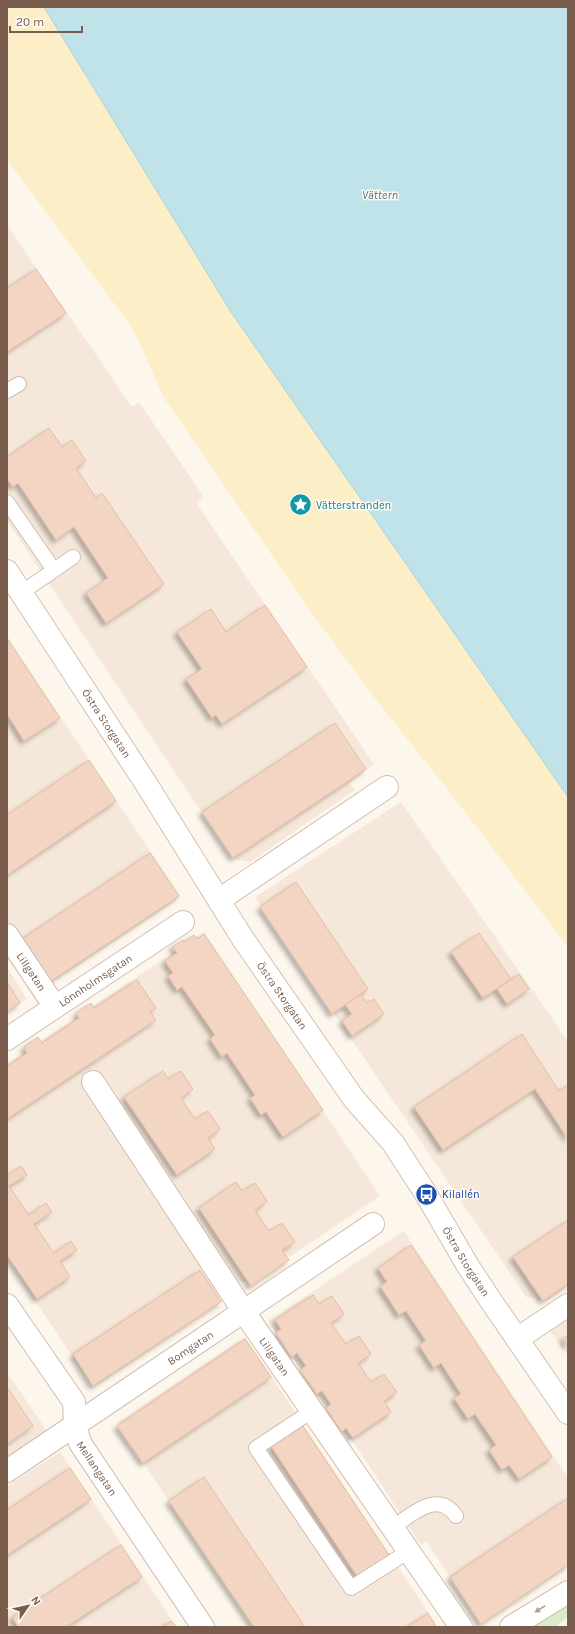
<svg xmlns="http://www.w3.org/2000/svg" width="575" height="1634" font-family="Karla,sans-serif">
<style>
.residential{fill:#f5e8da}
.green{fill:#d8ecc9}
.sand{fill:#fcefc7}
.water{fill:#bfe3e8;stroke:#a5d3da}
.building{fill:#f3d5c3;stroke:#e6bba3;filter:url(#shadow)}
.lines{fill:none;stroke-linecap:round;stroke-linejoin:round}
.lane-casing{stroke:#d1beb0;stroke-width:16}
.street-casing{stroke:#d1beb0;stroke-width:24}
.secondary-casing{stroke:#d6c0b0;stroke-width:24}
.lane{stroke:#fff;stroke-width:14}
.street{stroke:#fff;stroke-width:22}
.secondary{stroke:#fff;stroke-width:22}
.oneway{fill:#af9d94}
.labels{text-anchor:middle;stroke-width:3;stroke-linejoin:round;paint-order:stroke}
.culture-label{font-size:11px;fill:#0d838f;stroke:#fffaf3;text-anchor:start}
.street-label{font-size:11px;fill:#7a5c4d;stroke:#fffaf3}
.transit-label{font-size:11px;fill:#164399;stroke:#fffaf3;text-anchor:start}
.water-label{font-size:12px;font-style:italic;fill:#437c86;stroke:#fffaf3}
</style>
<defs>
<filter id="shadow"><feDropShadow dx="-3.5" dy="3.5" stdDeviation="2" flood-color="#0004"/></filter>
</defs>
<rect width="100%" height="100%" fill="#fdf6ec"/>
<path class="residential" d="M7 225 132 407 139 402 204 497 196 503 374 764 349 783 355 790 250 862 233 859 7 521Z
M7 637 181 897 46 986 7 926Z
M401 802 568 1041V1286L546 1301 526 1297 255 897Z
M204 932 380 1196 251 1283 237 1281 183 1200 226 1299 93 1388 7 1258V1064Z
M7 968 27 999 7 1012Z
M404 1231 568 1478V1566L481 1624 426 1541 421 1545 351 1439 348 1441 268 1321Z
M568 1320V1355L550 1331Z
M245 1337 438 1627H253L117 1423Z
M7 1372 47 1431 7 1458Z
M60 1452 177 1627H7V1486Z"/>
<path class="green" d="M568 1604V1616L556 1627H533Z"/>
<path class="sand" d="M7 7H44L231 312 568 797V947L455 799 377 701 311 612 164 398 133 329 7 160Z"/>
<path class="water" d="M44 7H568V797L231 312Z"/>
<path class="building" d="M36 269 66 313 7 352V288Z
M49 428 62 447 72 440 86 461 76 468 96 498 102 493 164 584 106 623 86 593 108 578 74 527 56 540 18 483 13 487 7 479V457Z
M265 605 307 667 222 724 216 715 212 718 186 679 202 669 177 632 211 609 226 632Z
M7 638 60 718 24 741 7 714Z
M335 723 366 769 233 858 202 812Z
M89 760 116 801 7 875V815Z
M150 853 179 896 51 981 22 939Z
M296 882 368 989 332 1014 260 907Z
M479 933 511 979 483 998 451 952Z
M204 934 323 1110 283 1137 266 1112 261 1115 250 1098 255 1095 227 1053 222 1057 210 1039 215 1035 182 987 177 990 168 976 173 973 165 961 177 953 172 947 183 940 184 942 194 935 197 939Z
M519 974 529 989 507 1004 497 989Z
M137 980 156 1008 150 1012 156 1020 7 1119V1066L27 1053 24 1047 38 1037 42 1043 79 1018 76 1013 91 1003 94 1008Z
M7 982 20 1003 7 1012Z
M361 994 367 1003 374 999 384 1014 352 1036 342 1021 352 1014 345 1005Z
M522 1034 559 1091 568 1085V1139L535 1089 443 1150 414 1107Z
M163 1071 168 1079 181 1071 193 1089 181 1098 195 1119 208 1111 220 1129 208 1138 215 1149 177 1175 124 1097Z
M21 1166 27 1175 9 1186 29 1215 46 1203 52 1212 34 1224 54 1253 71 1241 77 1250 60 1261 70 1277 37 1299 7 1255V1175Z
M236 1182 242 1191 255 1183 267 1201 255 1210 269 1231 282 1223 295 1242 282 1250 289 1260 251 1286 199 1208Z
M568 1220V1284L543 1301 513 1257Z
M411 1245 552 1457 519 1479 509 1465 502 1470 489 1450 496 1445 475 1414 468 1419 454 1398 461 1394 441 1363 434 1368 419 1345 426 1341 406 1311 399 1315 380 1286 387 1282 378 1268Z
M200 1270 221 1302 93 1386 73 1354Z
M313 1295 319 1304 332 1296 344 1314 331 1323 346 1344 359 1336 371 1354 358 1363 371 1382 384 1374 397 1392 384 1401 391 1412 353 1438 346 1428 342 1432 326 1408 331 1404 322 1391 317 1394 300 1370 306 1366 297 1353 292 1357 276 1333 281 1329 275 1320Z
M568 1335V1347L563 1339Z
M245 1339 271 1377 143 1463 117 1426Z
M7 1387 33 1426 7 1444Z
M302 1425 389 1555 357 1576 271 1446Z
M70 1468 91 1499 7 1555V1510Z
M204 1477 305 1627H254L169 1501Z
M568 1498V1565L481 1624 450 1577Z
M121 1545 142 1577 66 1627H18L12 1617Z
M428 1613 436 1627H407Z
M171 1621 176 1627H162Z"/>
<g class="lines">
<defs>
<path id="lane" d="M7 391 19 384
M7 502 54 570
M21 593 73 557
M312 1411 256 1448 351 1588 409 1551
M392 1528C411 1515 438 1489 456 1516"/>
<g id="street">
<path d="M219 900 387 787"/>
<path id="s1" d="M7 935 55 1007"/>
<path id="s2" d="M7 1039 183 922"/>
<path id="s3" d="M93 1082 244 1312 461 1627"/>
<path id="s4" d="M7 1305 74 1402 75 1425 80 1443 203 1627"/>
<path d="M517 1339 568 1305"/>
<path id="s5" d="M7 1471C129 1388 252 1307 373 1224"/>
<path d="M511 1627 568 1592"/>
</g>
<g id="secondary">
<path id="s6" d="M7 571 145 782 243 939 354 1099 393 1143 426 1194 468 1266 491 1301 568 1413"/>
</g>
</defs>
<use href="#lane" class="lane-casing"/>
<use href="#street" class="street-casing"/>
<use href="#secondary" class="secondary-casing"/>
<use href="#lane" class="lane"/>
<use href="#street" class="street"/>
<use href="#secondary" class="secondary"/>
</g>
<defs><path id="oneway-solid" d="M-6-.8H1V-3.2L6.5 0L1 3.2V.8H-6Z"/></defs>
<use class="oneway" href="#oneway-solid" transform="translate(540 1609) rotate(148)"/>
<defs>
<symbol id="sight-disc" viewBox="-11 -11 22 22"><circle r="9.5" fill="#0f9aa8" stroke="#fffaf3"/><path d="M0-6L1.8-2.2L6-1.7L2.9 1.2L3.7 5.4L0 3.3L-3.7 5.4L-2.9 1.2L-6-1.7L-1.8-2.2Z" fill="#fff"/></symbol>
<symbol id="bus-disc" viewBox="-11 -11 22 22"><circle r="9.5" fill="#1a4fb4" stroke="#fffaf3"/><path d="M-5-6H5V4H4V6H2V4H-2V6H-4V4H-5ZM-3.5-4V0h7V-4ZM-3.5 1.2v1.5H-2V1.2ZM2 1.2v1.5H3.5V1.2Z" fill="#fff"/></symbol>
</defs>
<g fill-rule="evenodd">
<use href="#sight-disc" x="288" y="492" width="25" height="25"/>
<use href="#bus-disc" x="414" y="1182" width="25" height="25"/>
</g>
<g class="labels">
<g class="culture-label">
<text x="316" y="509">Vätterstranden</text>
</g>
<g class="street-label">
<text dy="4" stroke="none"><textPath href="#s6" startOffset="182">Östra Storgatan</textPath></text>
<text dy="4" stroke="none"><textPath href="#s1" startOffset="44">Lillgatan</textPath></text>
<text dy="4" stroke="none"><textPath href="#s2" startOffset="106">Lönnholmsgatan</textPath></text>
<text dy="4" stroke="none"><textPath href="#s6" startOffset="506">Östra Storgatan</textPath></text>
<text dy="4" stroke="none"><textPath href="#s6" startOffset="830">Östra Storgatan</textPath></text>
<text dy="4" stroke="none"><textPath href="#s5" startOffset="221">Bomgatan</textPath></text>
<text dy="4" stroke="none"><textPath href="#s3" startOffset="329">Lillgatan</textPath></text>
<text dy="4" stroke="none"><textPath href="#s4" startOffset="190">Mellangatan</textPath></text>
</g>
<g class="transit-label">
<text x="442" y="1198">Kilallén</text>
</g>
<g class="water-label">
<text x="380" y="199">Vättern</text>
</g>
</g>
<rect width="575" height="1634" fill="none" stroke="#7a5c4d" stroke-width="16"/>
<g transform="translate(28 1606) rotate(56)" stroke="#fffaf3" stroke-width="3" paint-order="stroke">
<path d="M0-3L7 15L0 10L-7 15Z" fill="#7a5c4d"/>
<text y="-6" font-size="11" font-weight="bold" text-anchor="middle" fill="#7a5c4d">N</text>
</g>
<path d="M10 26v6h72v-6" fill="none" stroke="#7a5c4d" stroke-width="2"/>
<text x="16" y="26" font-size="12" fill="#7a5c4d" stroke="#fffaf3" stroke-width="3" paint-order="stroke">20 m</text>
</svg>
